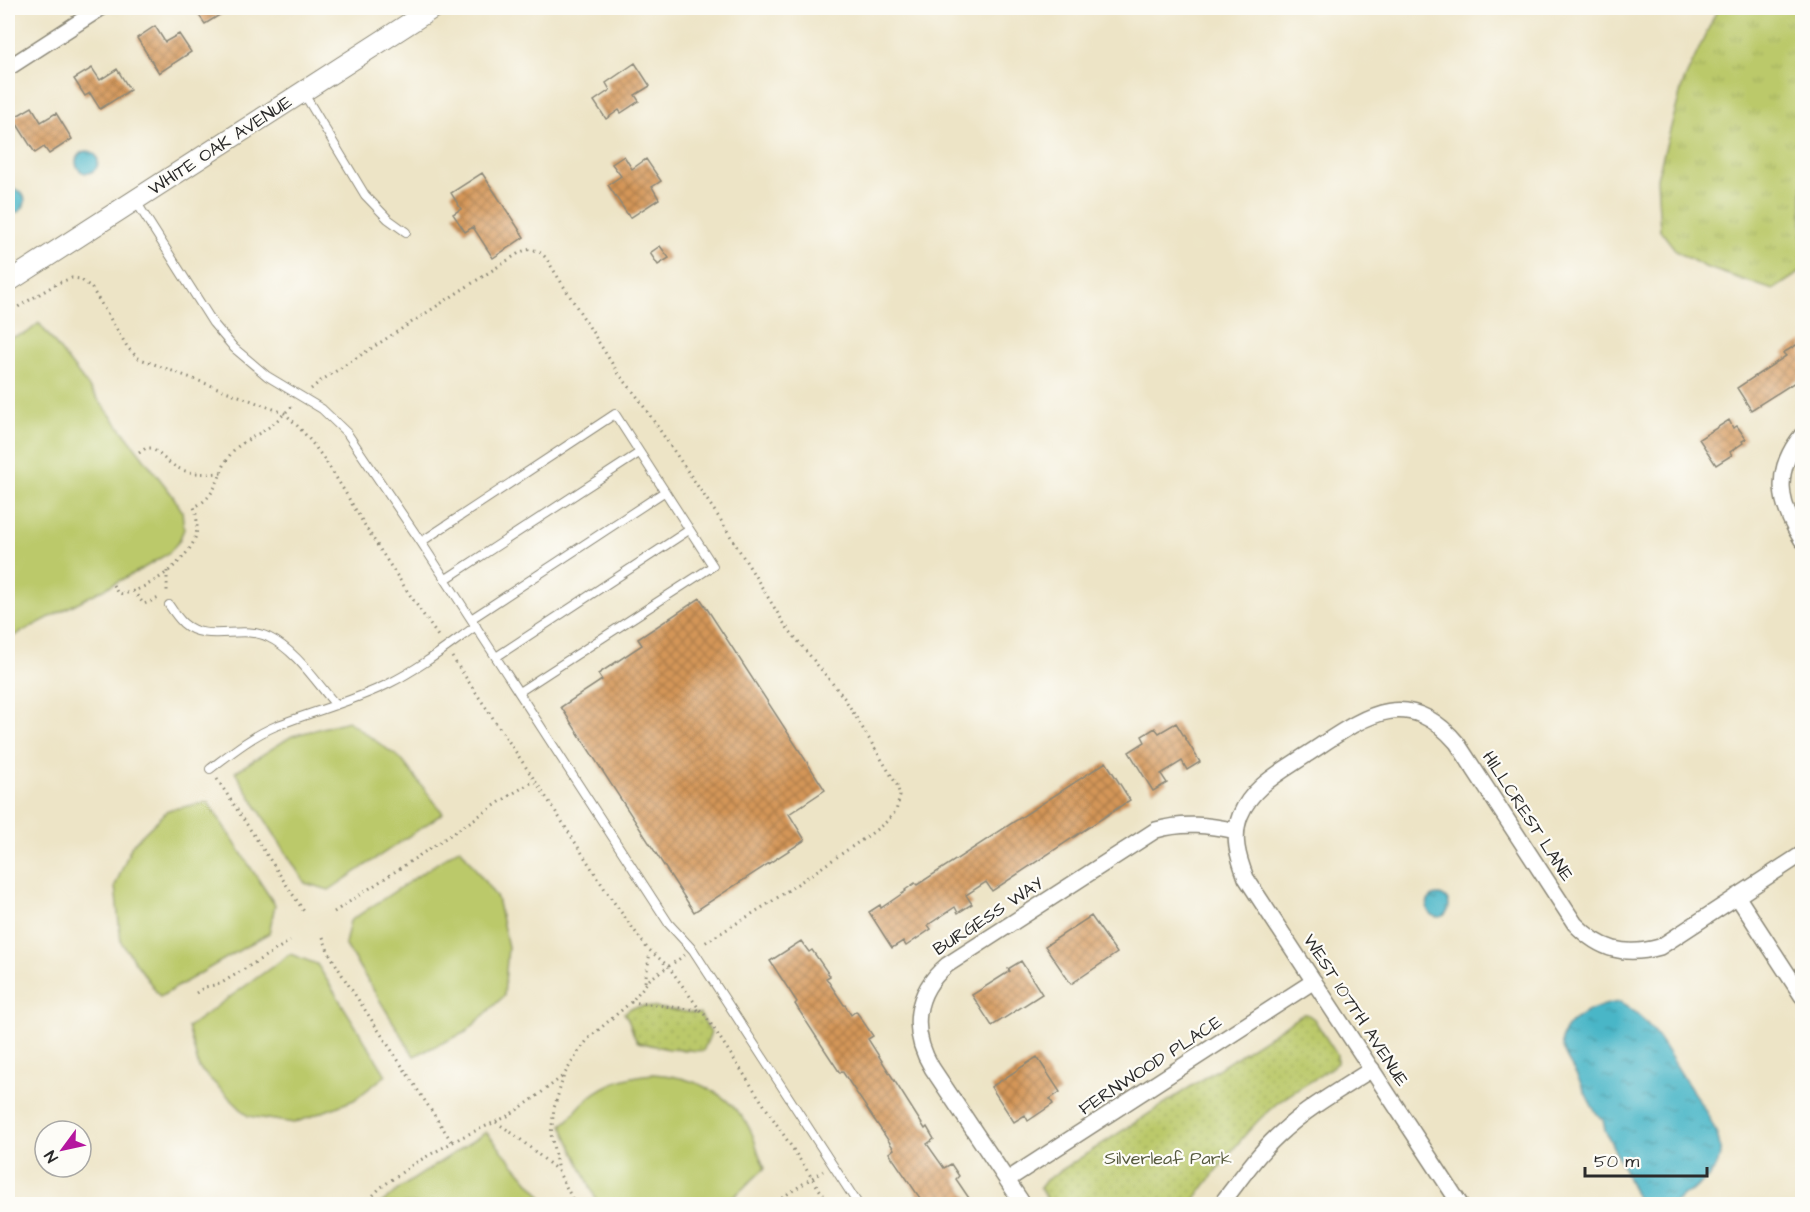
<svg xmlns="http://www.w3.org/2000/svg" width="1810" height="1212" font-family="'Architects Daughter',sans-serif">
<style>
.grass{fill:url(#grass-tufts);stroke:#737a4b;stroke-width:1.5}
.park{fill:url(#park-dots);stroke:#737a4b;stroke-width:1.5}
.pitch{fill:#bbc96b;stroke:#737a4b;stroke-width:1.5}
.water{fill:url(#water-ripples);stroke:#3a7079;stroke-width:1.5}
.building{fill:url(#building-cross-hatch)}
.lines{fill:none;stroke-linecap:round;stroke-linejoin:round}
.service-casing{stroke:#8c8878;stroke-width:10}
.minor-casing{stroke:#8c8878;stroke-width:18}
.tertiary-casing{stroke:#8c8878;stroke-width:22}
.path{stroke:#8c8878;stroke-width:3;stroke-dasharray:1.5 4.5;stroke-linecap:butt}
.service{stroke:#fff;stroke-width:8}
.minor{stroke:#fff;stroke-width:15}
.tertiary{stroke:#fff;stroke-width:20}
.labels{text-anchor:middle;stroke-width:4.5;stroke-linejoin:round;paint-order:stroke}
.street-label{font-size:18px;fill:#2b2b2b;stroke:#fdfcf7}
.park-label{font-size:18px;fill:#565a3e;stroke:#fdfcf7}
</style>
<defs>
<pattern id="grass-tufts" width="24" height="20" patternUnits="userSpaceOnUse" patternTransform="scale(1.5)"><rect width="24" height="20" fill="#bbc96b"/><path d="M3 7l-1-3M5 7V3M7 7l1-3M15 17l-1-3M17 17v-4M19 17l1-3" fill="none" stroke="#a1ad5d"/></pattern>
<pattern id="park-dots" width="8" height="8" patternUnits="userSpaceOnUse" patternTransform="scale(1.5)"><rect width="8" height="8" fill="#bbc96b"/><path d="M2 2h.1M6 6h.1" fill="none" stroke="#a1ad5d" stroke-width="1.8" stroke-linecap="round"/></pattern>
<pattern id="water-ripples" width="26" height="14" patternUnits="userSpaceOnUse" patternTransform="scale(1.5)"><rect width="26" height="14" fill="#4ab6c7"/><path d="M2 4q2-2 4 0t4 0M15 11q2-2 4 0t4 0" fill="none" stroke="#3e94a2"/></pattern>
<pattern id="building-cross-hatch" width="8" height="8" patternUnits="userSpaceOnUse" patternTransform="scale(1.5)"><rect width="8" height="8" fill="#d49658"/><path d="M0 0l8 8M0 8l8-8" fill="none" stroke="#ac7b49"/></pattern>
</defs>
<rect width="100%" height="100%" fill="#fdfcf7"/>
<filter id="ink" filterUnits="userSpaceOnUse"><feTurbulence type="fractalNoise" baseFrequency=".0167" numOctaves="2"/><feDisplacementMap in="SourceGraphic" scale="12" xChannelSelector="R" yChannelSelector="G"/><feConvolveMatrix kernelMatrix="1 2 1 2 8 2 1 2 1" color-interpolation-filters="sRGB"/></filter>
<filter id="wash" filterUnits="userSpaceOnUse"><feTurbulence type="fractalNoise" baseFrequency=".008" numOctaves="4" result="noise"/><feDisplacementMap in="SourceGraphic" scale="24" xChannelSelector="R" yChannelSelector="G"/><feGaussianBlur stdDeviation="1.35" result="paint"/><feColorMatrix in="noise" values="0 0 0 0 0 0 0 0 0 0 0 0 0 0 0 0 0 1.4 0 .05"/><feComposite in="paint" operator="in"/></filter>
<g filter="url(#wash)">
<rect width="100%" height="100%" fill="#ede4c6"/>
<path class="grass" d="M1718 8H1802V271L1773 290 1705 267 1677 252 1660 230 1657 178 1683 83Z"/>
<path class="park" d="M643 1006 700 1014 711 1033 703 1051 668 1049 638 1042C630 1033 633 1023 624 1013L631 1008Z
M1303 1014H1307L1314 1019 1337 1055V1063C1318 1079 1294 1090 1275 1105 1242 1133 1217 1171 1191 1204H1050L1040 1188 1046 1180Z"/>
<path class="pitch" d="M39 323 173 496 182 511 184 529 179 541 169 553 142 569 8 639V338L27 333Z
M348 721 401 759 443 813 329 890 305 883 235 772 292 736Z
M208 802 275 905 269 933 160 997 121 942 115 886 132 845 168 810Z
M460 848 497 898 508 947 504 996 466 1032 414 1056 345 944 350 921Z
M290 954 317 964 386 1075 354 1100 294 1123 248 1116 199 1068 188 1027Z
M653 1074C693 1076 730 1093 750 1129 756 1141 758 1156 765 1168L726 1204H598L562 1125C570 1120 574 1112 581 1105 600 1085 626 1076 653 1074Z
M486 1132 548 1204H380L403 1186Z"/>
<path class="water" d="M76 162a11 11 0 1 1 22 0a11 11 0 1 1-22 0Z
M8 189C31 187 30 216 8 213Z
M1427 906a11 11 0 1 1 22 0a11 11 0 1 1-22 0Z
M1620 1002C1649 1017 1665 1048 1682 1075 1694 1095 1718 1124 1720 1148 1722 1171 1700 1186 1683 1196 1680 1199 1676 1202 1672 1204 1663 1207 1649 1205 1640 1204L1605 1130 1603 1120C1592 1111 1586 1093 1579 1080 1574 1069 1564 1057 1562 1046 1558 1020 1599 1004 1620 1002Z"/>
<g id="blocks">
<path class="building" d="M194 8H231L205 24Z
M155 26 165 42 179 34 191 52 159 73 137 38Z
M635 63 650 86 635 95 639 101 621 113 619 110 606 119 594 101 610 90 606 83Z
M92 68 100 80 117 69 130 90 100 109 90 93 85 96 74 79Z
M32 107 41 122 56 113 72 139 49 154 44 147 35 153 13 118Z
M624 156 632 169 646 159 661 181 652 187 659 199 630 218 608 185 621 176 612 164Z
M482 173 524 237 493 258 473 227 465 232 453 214 461 209 451 193Z
M660 246 669 258 658 265 650 253Z
M1803 341V377L1751 410 1737 388 1786 356 1783 353Z
M1729 420 1733 428 1737 426 1746 439 1742 441 1743 443 1730 452 1732 455 1716 465 1699 439Z
M700 598 825 790 789 814 805 840 694 912 561 707 602 680 598 674 642 645 638 639Z
M1176 723 1200 762 1187 770 1182 761 1161 774 1167 783 1153 791 1129 752 1145 742 1142 736 1155 728 1159 733Z
M1106 762 1130 800 992 891 986 882 966 895 972 904 958 913 955 907 928 925 931 929 906 946 903 941 892 948 869 912 880 905 881 908 906 891 905 890 915 883 917 885Z
M1091 916 1117 953 1071 984 1045 946Z
M801 941 809 952 812 950 830 976 826 978 844 1005H845L851 1015 856 1011 873 1036 868 1039 925 1129 927 1127 934 1139 927 1144 944 1168 951 1164 959 1176 956 1179 973 1204H924L889 1153 894 1149 842 1071 840 1073 817 1038 795 1004 797 1002 770 961Z
M1021 961 1042 994 992 1026 972 995 1010 971 1008 969Z
M1037 1057 1060 1092 1050 1099 1053 1104 1028 1121 1025 1115 1014 1122 991 1087Z"/>
</g>
</g>
<g filter="url(#ink)">
<use href="#blocks" fill-opacity="0" stroke="#8c8878" stroke-width="1.5"/>
<g class="lines">
<defs>
<path id="service" d="M303 92 365 195 388 219 406 232
M135 200 213 323 234 348 267 376 322 409 347 433 421 542 669 924 693 950 858 1204
M421 542 615 414 713 566 519 692
M446 579 639 453
M169 605C173 611 178 618 183 623 206 644 242 624 268 637 296 650 316 682 336 705
M471 619 664 492
M496 657 689 530
M210 769C231 753 252 736 276 726 313 711 352 702 388 684 419 669 448 646 476 626"/>
<path id="minor" d="M8 68 101 8
M1802 435C1773 471 1778 503 1802 540
M1737 896 1802 996
M1007 1180 1314 981
M1023 1204 932 1068C910 1031 914 993 947 965L1156 830C1183 822 1209 825 1236 831
M1221 1204C1241 1179 1259 1151 1284 1130 1310 1106 1343 1088 1372 1069
M1460 1204 1246 878C1238 857 1232 837 1240 816 1252 786 1281 772 1306 755 1359 721 1404 681 1457 743L1575 924C1600 950 1625 957 1660 947L1802 854"/>
<path id="tertiary" d="M8 282 433 8"/>
</defs>
<use href="#service" class="service-casing"/>
<use href="#minor" class="minor-casing"/>
<use href="#tertiary" class="tertiary-casing"/>
<path class="path" d="M8 313 58 283 72 278 80 279 91 287 128 348 138 358 284 413C321 445 344 492 369 532 392 569 416 604 440 639
M311 389 319 382 519 253C530 247 538 249 546 258L618 373 636 395 720 519 785 625 845 699 897 785 900 796 896 811 886 822 872 833 771 902 703 944
M139 453 146 448H151C158 452 163 458 170 463 185 475 204 474 223 473
M167 571V594
M113 585 117 592 122 594C148 590 189 561 196 535 198 525 197 516 194 507 221 495 217 468 234 450 243 441 256 436 266 429 277 422 285 412 295 404
M133 591 144 604 159 598
M452 657 552 806 608 894 647 948 668 966 700 1010 705 1015 829 1204
M217 779 305 913
M334 912 512 794 534 781
M323 937 328 951 344 978 452 1142
M645 982 650 953
M196 993 205 987 220 984 290 941
M631 1002 698 1010
M496 1122 515 1135 557 1170
M340 1203H366
M365 1204 380 1188 415 1163 462 1137 506 1117 529 1102 563 1076
M575 1204 558 1171 551 1134 554 1108 564 1075 579 1051 589 1038 631 1002 650 979 685 955
M772 1204 823 1171"/>
<use href="#service" class="service"/>
<use href="#minor" class="minor"/>
<use href="#tertiary" class="tertiary"/>
</g>
</g>
<g class="labels">
<g class="street-label">
<text transform="translate(220 145) rotate(-33)" y="6">WHITE OAK AVENUE</text>
<text transform="translate(1528 816) rotate(57)" y="6">HILLCREST LANE</text>
<text transform="translate(988 916) rotate(-33)" y="6">BURGESS WAY</text>
<text transform="translate(1356 1010) rotate(57)" y="6">WEST 107TH AVENUE</text>
<text transform="translate(1150 1065) rotate(-33)" y="6">FERNWOOD PLACE</text>
</g>
<g class="park-label">
<text x="1168" y="1164">Silverleaf Park</text>
</g>
</g>
<rect width="1810" height="1212" fill="none" stroke="#fdfcf7" stroke-width="30"/>
<g transform="translate(63 1149) rotate(237)"><circle r="28" fill="#fdfcf7" stroke="#a9a8a5" stroke-width="1.5"/>
<path d="M0-4.5L10 22L0 15L-10 22Z" fill="#b5179e"/>
<text y="-9" font-size="16" font-weight="bold" text-anchor="middle" fill="#2b2b2b">N</text>
</g>
<path d="M1585 1167v9h122v-9" fill="none" stroke="#2b2b2b" stroke-width="3"/>
<text x="1594" y="1167" font-size="18" fill="#2b2b2b" stroke="#fdfcf7" stroke-width="4.5" paint-order="stroke">50 m</text>
</svg>
